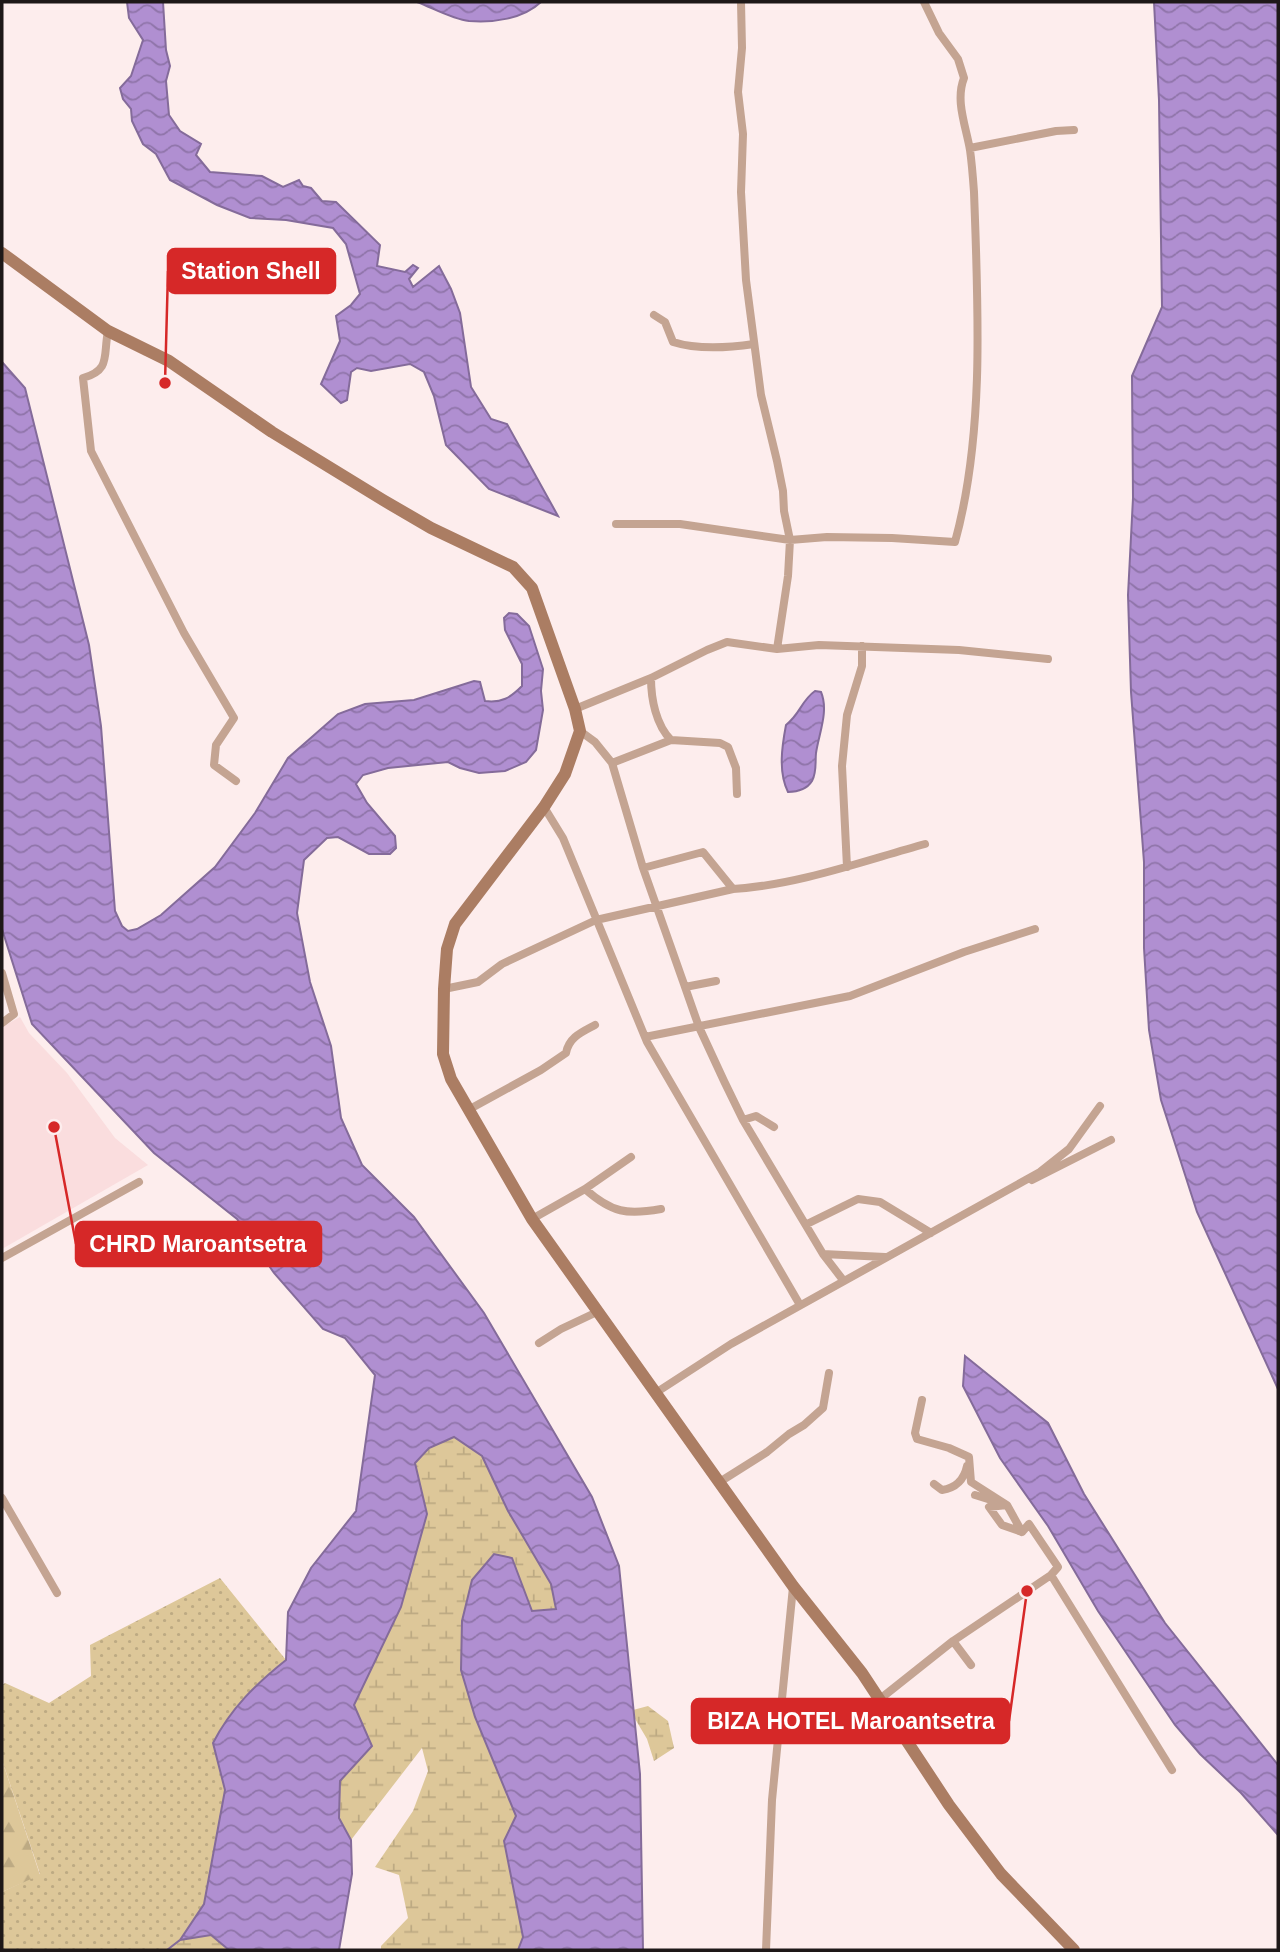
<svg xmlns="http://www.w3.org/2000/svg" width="1280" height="1952" font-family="Arial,sans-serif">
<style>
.built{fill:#faddde}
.grass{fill:url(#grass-dots)}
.forest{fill:url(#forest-firs)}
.wetland{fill:url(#wetland-marsh)}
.water{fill:url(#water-waves);stroke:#846b9a;stroke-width:2}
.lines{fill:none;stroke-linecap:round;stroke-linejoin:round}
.minor{stroke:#c4a492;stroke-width:8}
.secondary{stroke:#ab7d63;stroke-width:12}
.leader{fill:none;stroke:#d62828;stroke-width:2.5}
.callout-dot{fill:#d62828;stroke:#fdeded;stroke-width:2.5}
.callout{fill:#d62828;stroke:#d62828;stroke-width:2.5}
.callout-label{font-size:23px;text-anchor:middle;font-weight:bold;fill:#fff}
</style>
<defs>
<pattern id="grass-dots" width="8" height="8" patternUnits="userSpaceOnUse" patternTransform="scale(1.75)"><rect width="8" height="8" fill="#ddc799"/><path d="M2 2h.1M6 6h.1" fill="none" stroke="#bdaa83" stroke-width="1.8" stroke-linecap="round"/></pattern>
<pattern id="forest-firs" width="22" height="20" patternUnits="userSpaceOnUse" patternTransform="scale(1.75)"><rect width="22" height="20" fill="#ddc799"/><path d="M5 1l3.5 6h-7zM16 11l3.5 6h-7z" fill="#bdaa83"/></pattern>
<pattern id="wetland-marsh" width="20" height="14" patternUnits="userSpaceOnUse" patternTransform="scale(1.75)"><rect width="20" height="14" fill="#ddc799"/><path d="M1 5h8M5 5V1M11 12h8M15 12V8" fill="none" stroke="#bdaa83"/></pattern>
<pattern id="water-waves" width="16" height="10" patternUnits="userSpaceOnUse" patternTransform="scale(1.75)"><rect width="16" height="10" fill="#b08fd1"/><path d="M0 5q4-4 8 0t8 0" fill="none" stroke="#8f74a9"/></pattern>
</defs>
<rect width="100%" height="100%" fill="#fdeded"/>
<path class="built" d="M20 1017 29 1033 67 1073 115 1138 148 1165 2 1249V1027Z"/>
<path class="grass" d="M220 1578 286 1660C256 1684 231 1708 213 1743L225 1790 204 1904 180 1940 167 1950H2V1892L40 1874 2 1760V1685L5 1683 49 1703 91 1676 90 1645Z"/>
<path class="forest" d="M2 1760 40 1875 2 1892Z"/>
<path class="wetland" d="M454 1437 482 1456 508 1511 551 1584 556 1609 532 1611 512 1558 462 1621 461 1670 475 1717 516 1816 504 1841 523 1937 518 1950H381V1946L408 1918 399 1875 375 1867 413 1811 428 1771 422 1748 351 1840 339 1818 340 1780 372 1746 354 1705 401 1607 427 1514 414 1463 429 1448Z
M648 1706 668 1721 674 1748 654 1761 647 1739 634 1717 633 1710Z
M211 1934 229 1950H167L180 1940Z"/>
<path class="water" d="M127 2H163L166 50 170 66 166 81 169 115 180 131 201 144 196 155 210 172 262 176 283 187 299 180 303 186 311 188 322 201 336 202 380 245 377 266 405 272 413 265 418 268 409 279 413 287 439 266 451 289 460 313 471 387 491 419 507 424 558 516 489 489 446 445 434 396 424 372 410 364 371 371 357 368 351 372 347 400 341 403 321 384 340 341 336 316 351 305 360 294 346 244 333 228 286 220 250 218 217 205 170 180 156 154 143 144 132 121 131 109 123 99 120 88 131 76 143 40 129 18Z
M417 2H541C523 19 493 23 469 21 452 19 433 8 417 2Z
M1154 2H1278V1389L1197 1212 1161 1100 1149 1030 1144 948V862L1131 692 1128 595 1133 498 1132 376 1162 307 1159 100Z
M2 362 25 388 89 645 101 726 115 911 122 926 128 931 137 929 161 915 215 867 255 813 288 758 338 714 365 704 414 700 474 681 480 682 485 701C502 703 510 698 522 686V664L505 630 504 618 509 613 517 614 529 626 543 669 541 691 543 710 536 750 526 762 505 771 479 773 460 768 448 762 388 768 363 775 356 784 367 803 395 836 396 848 390 854H369L338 837 327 838 304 860 297 913 310 982 331 1046 341 1118 362 1165 414 1217 484 1313 592 1497 619 1566 640 1774 643 1950H518L523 1937 504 1841 516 1816 475 1717 461 1670 462 1621 472 1580 494 1554 512 1558 532 1611 556 1609 551 1584 508 1511 482 1456 454 1437 429 1448 415 1463 427 1514 401 1607 354 1705 372 1746 340 1781 339 1818 351 1840 352 1874 339 1950H229L211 1935 180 1940 167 1950 180 1940 204 1904 225 1790 213 1743C231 1708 256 1684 286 1660L288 1612 311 1568 356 1511 375 1375 345 1338 323 1329 274 1273 237 1219 154 1153 32 1024 2 929Z
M815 691 821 692C829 711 819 733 816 753 815 762 817 772 812 781 807 789 797 792 788 792 778 772 782 746 786 725 801 713 801 701 815 691Z
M965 1356 1048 1423 1084 1494 1165 1623 1278 1765V1835L1241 1793 1200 1754 1175 1725 1098 1611 1048 1526 1000 1458 963 1386Z"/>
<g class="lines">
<path class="minor" d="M741 2 742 48 738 92 743 134 741 192 746 280 761 395 777 461 783 491 784 511 790 540 788 576 777 649
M970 148 1056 131 1074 130
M654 315 665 322 673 342C698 350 727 348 754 344
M108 331C103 356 111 370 83 378L91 451 184 633 234 718 216 745 214 765 236 781
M616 524H680L790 540 827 537 892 538 955 542C985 433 978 305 974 192 973 178 972 164 970 150 966 126 955 101 964 78L958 59 939 33 924 2
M651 678C651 699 656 725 671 740L720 743 728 747 736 768 737 794
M575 709 651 678 707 650 727 642 777 649 819 645 959 650 1048 659
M580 731 595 742 612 763 643 868 685 987 699 1027 724 1081 743 1120 823 1254 885 1257
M612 763 671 740
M544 807 563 838 647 1042 800 1305
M847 867 842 766 847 715 862 666V646
M643 868 703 852 733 889
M2 973 14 1014 2 1023
M685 987 716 981
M444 989 478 982 502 964 596 920 733 889C798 885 863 861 925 844
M645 1037 850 996 964 952 1035 929
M468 1110 541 1070 566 1053C569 1037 582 1032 595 1025
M743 1120 756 1116 774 1127
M1032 1180 1111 1140
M585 1189C612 1213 627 1215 661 1209
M532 1219 585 1189 631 1157
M807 1224 858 1199 880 1202 931 1233
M823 1254 843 1280
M2 1258 139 1182
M539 1343 561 1329 597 1312
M657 1392 731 1344 1040 1172 1069 1149 1100 1106
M718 1483 767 1452 789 1434 804 1425 823 1408 829 1373
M934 1484 942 1490C956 1488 964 1480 967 1466
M975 1495 1007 1505 1022 1532
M2 1498 57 1593
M1051 1575 1172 1770
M953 1641 971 1665
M880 1699 953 1641 1051 1575 1058 1567 1029 1524 1022 1532 1002 1525 989 1507 1007 1505 971 1482 969 1457 949 1448 917 1439 915 1433 922 1400
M766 1950 772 1800 793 1587"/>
<path class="secondary" d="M2 253 108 331 169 361 272 432 383 500 431 528 513 567 532 588 575 709 580 731 565 774 544 807 455 924 447 949 444 989 443 1054 451 1079 532 1219 793 1586 862 1673 949 1805 1001 1874 1074 1950"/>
</g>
<path class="leader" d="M165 383L168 271M54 1127L76 1244M1027 1591L1009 1721"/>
<g class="callout-dot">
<circle cx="165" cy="383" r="7"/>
<circle cx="54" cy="1127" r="7"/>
<circle cx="1027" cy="1591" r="7"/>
</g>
<g class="callout">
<rect x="168" y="249" width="167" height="44" rx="7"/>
<rect x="76" y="1222" width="245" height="44" rx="7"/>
<rect x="692" y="1699" width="317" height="44" rx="7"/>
</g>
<g class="callout-label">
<text x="251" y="279">Station Shell</text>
<text x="198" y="1252">CHRD Maroantsetra</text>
<text x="851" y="1729">BIZA HOTEL Maroantsetra</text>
</g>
<rect width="1280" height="1952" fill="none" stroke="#1e1818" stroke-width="7"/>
</svg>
